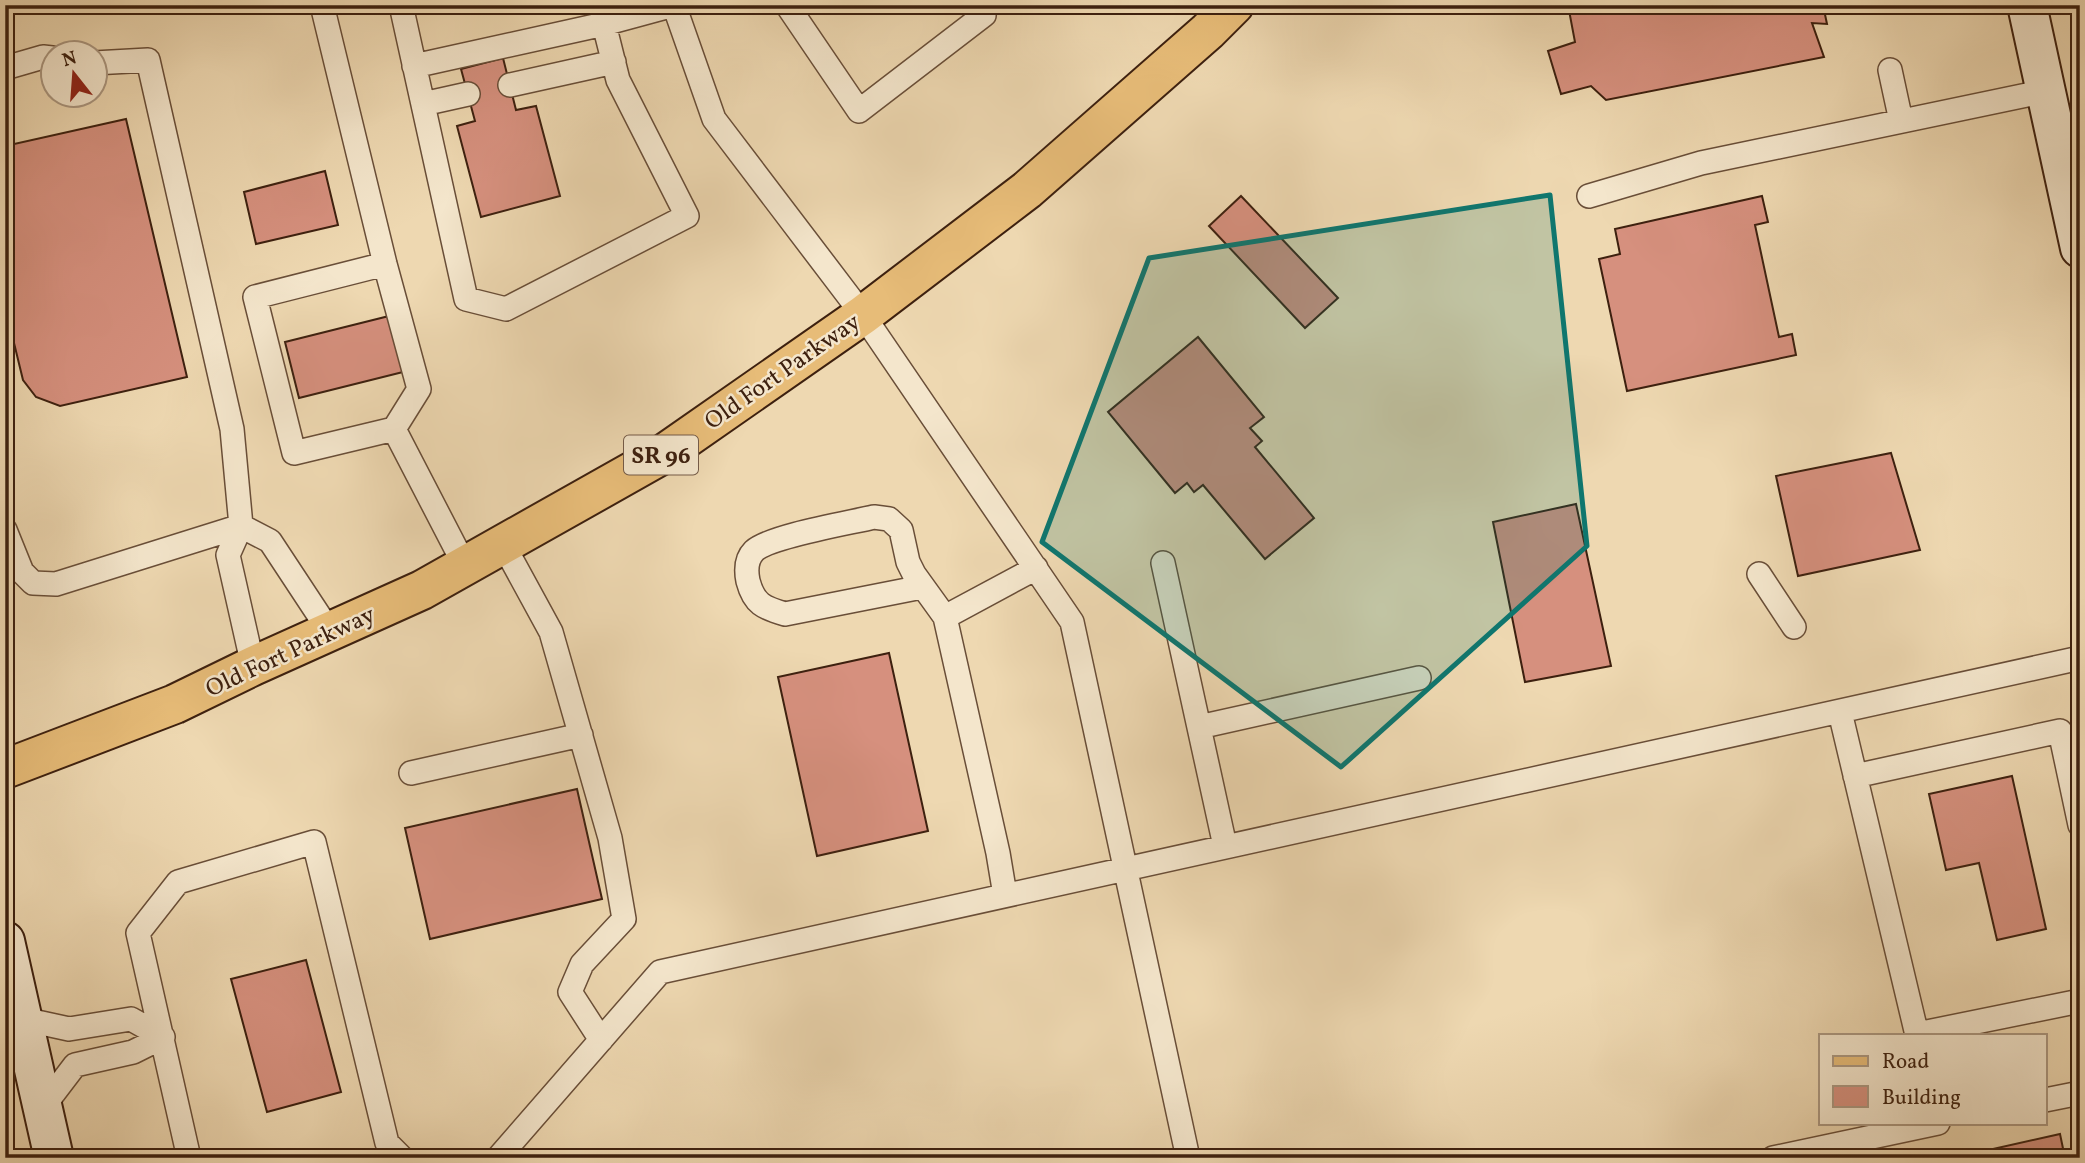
<svg xmlns="http://www.w3.org/2000/svg" width="2085" height="1163" font-family="Vollkorn,serif">
<style>
.building{fill:#d6907e;stroke:#3d200f;stroke-width:2}
.lines{fill:none;stroke-linecap:round;stroke-linejoin:round}
.lane-casing{stroke:#694e38;stroke-width:26}
.secondary-casing{stroke:#3d200f;stroke-width:42}
.primary-casing{stroke:#3d200f;stroke-width:42}
.lane{stroke:#f4e6cc;stroke-width:23}
.secondary{stroke:#f4e6cc;stroke-width:38}
.primary{stroke:#e7bc78;stroke-width:38}
.marked{fill:#0f766e;fill-opacity:0.2;stroke:#0f766e;stroke-width:5;stroke-linejoin:round}
.labels{text-anchor:middle;stroke-width:5;stroke-linejoin:round;paint-order:stroke}
.shield{fill:#f4e6cc;stroke:#745b48;stroke-width:2}
.shield-label{font-size:23px;font-weight:bold;fill:#3d200f}
.street-label{font-size:24px;fill:#3d200f;stroke:#f4e6cc}
</style>
<rect width="100%" height="100%" fill="#eed8b1"/>
<filter id="stains"><feTurbulence type="fractalNoise" baseFrequency=".00286" numOctaves="4"/><feColorMatrix values="0 0 0 0 .2 0 0 0 0 .09 0 0 0 0 .02 0 0 0 .5 -.17"/></filter>
<radialGradient id="worn" r=".72"><stop offset=".6" stop-color="#630" stop-opacity="0"/><stop offset="1" stop-color="#630" stop-opacity=".3"/></radialGradient>
<path class="building" d="M1568 5H1823L1827 24 1812 23 1824 57 1606 100 1591 86 1561 94 1548 51 1575 42Z
M503 58 516 110 536 106 560 196 481 217 457 126 475 121 461 69Z
M126 119 187 377 60 406 36 397 23 380 5 306V146Z
M325 171 338 225 256 244 244 192Z
M1241 196 1338 298 1305 328 1209 226Z
M1762 196 1768 222 1755 225 1779 337 1792 334 1796 355 1627 391 1599 259 1620 254 1615 229Z
M389 316 403 372 299 398 285 342Z
M1198 337 1264 417 1250 428 1262 441 1255 447 1314 518 1265 559 1203 485 1194 492 1187 483 1175 493 1108 412Z
M1891 453 1920 550 1798 576 1776 476Z
M1576 504 1611 666 1525 682 1493 522Z
M889 653 928 831 817 856 778 677Z
M2012 776 2046 929 1997 940 1979 863 1946 870 1929 794Z
M577 789 602 899 430 939 405 828Z
M306 960 341 1092 267 1112 231 979Z
M2060 1134 2065 1158H1953Z"/>
<g class="lines">
<defs>
<path id="lane" d="M322 5 385 264 419 389 394 429 294 453 255 297 385 264
M401 5 466 299 506 309 687 216 618 80 604 24 674 5 714 119 863 315 1072 622 1188 1158
M787 5 859 111 984 15 982 5
M94 63 148 60 232 429 241 526 228 555 253 666
M414 66 604 24
M5 68 43 57 52 58
M1890 70 1901 121
M510 85 614 62
M423 104 468 94
M1589 196 1701 163 2046 91
M394 429 465 566
M5 530 22 572 33 583 56 584 241 526 270 541 330 632
M503 544 551 632 610 838 624 919 582 964 570 992 601 1040
M1163 563 1225 846
M1759 574 1794 627
M922 587 785 614C764 608 754 604 748 581 746 571 746 559 754 551 770 536 849 523 874 517L889 519 901 530 908 562 914 574 945 617
M1840 712 1917 1035
M1199 727 1419 678
M411 773 581 735
M1855 776 2060 731 2080 825
M1005 895 998 853 945 617 1036 568
M23 1019 69 1029 131 1019 163 1037
M1917 1034 2080 1001
M2045 1100 2080 1093
M43 1107 75 1065 133 1052 163 1037
M189 1158 138 933 178 882 314 842 387 1143 402 1158
M498 1158 660 972 2080 658
M1773 1158 1938 1123"/>
<path id="secondary" d="M2027 5 2080 248
M5 941 54 1158"/>
<path id="primary" d="M5 769 175 704 253 666 422 590 665 453 863 315 1027 190 1208 31 1234 5"/>
</defs>
<use href="#lane" class="lane-casing"/>
<use href="#secondary" class="secondary-casing"/>
<use href="#primary" class="primary-casing"/>
<use href="#lane" class="lane"/>
<use href="#secondary" class="secondary"/>
<use href="#primary" class="primary"/>
</g>
<path class="marked" d="M1550 195 1587 546 1341 767 1042 542 1149 258Z"/>
<g class="labels">
<rect class="shield" x="624" y="435.5" width="74" height="39" rx="5"/>
<g class="shield-label">
<text x="661" y="463">SR 96</text>
</g>
<g class="street-label">
<text transform="translate(782 371) rotate(-35)" y="8">Old Fort Parkway</text>
<text transform="translate(290 651) rotate(-25)" y="8">Old Fort Parkway</text>
</g>
</g>
<rect width="2085" height="1163" fill="none" stroke="#eed8b1" stroke-width="28"/>
<rect x="7" y="7" width="2071" height="1149" fill="none" stroke="#3d200f" stroke-width="3.5"/>
<rect x="14" y="14" width="2057" height="1135" fill="none" stroke="#3d200f" stroke-width="2"/>
<rect x="1819" y="1034" width="228" height="91" fill="#f4e6cc" stroke="#ab9780" stroke-width="2"/>
<rect x="1833" y="1056" width="35" height="10" fill="#e7bc78" stroke="#ab9780" stroke-width="2"/>
<text x="1882" y="1068" font-size="21" fill="#3d200f">Road</text>
<rect x="1833" y="1086" width="35" height="21" fill="#d6907e" stroke="#ab9780" stroke-width="2"/>
<text x="1882" y="1104" font-size="21" fill="#3d200f">Building</text>
<g transform="translate(74 74) rotate(343)"><circle r="33" fill="#f4e6cc" stroke="#ab9780" stroke-width="2"/>
<path d="M0-5L12 26L0 18L-12 26Z" fill="#8f2418"/>
<text y="-10" font-size="19" font-weight="bold" text-anchor="middle" fill="#3d200f">N</text>
</g>
<rect width="100%" height="100%" filter="url(#stains)"/>
<rect width="100%" height="100%" fill="url(#worn)"/>
</svg>
